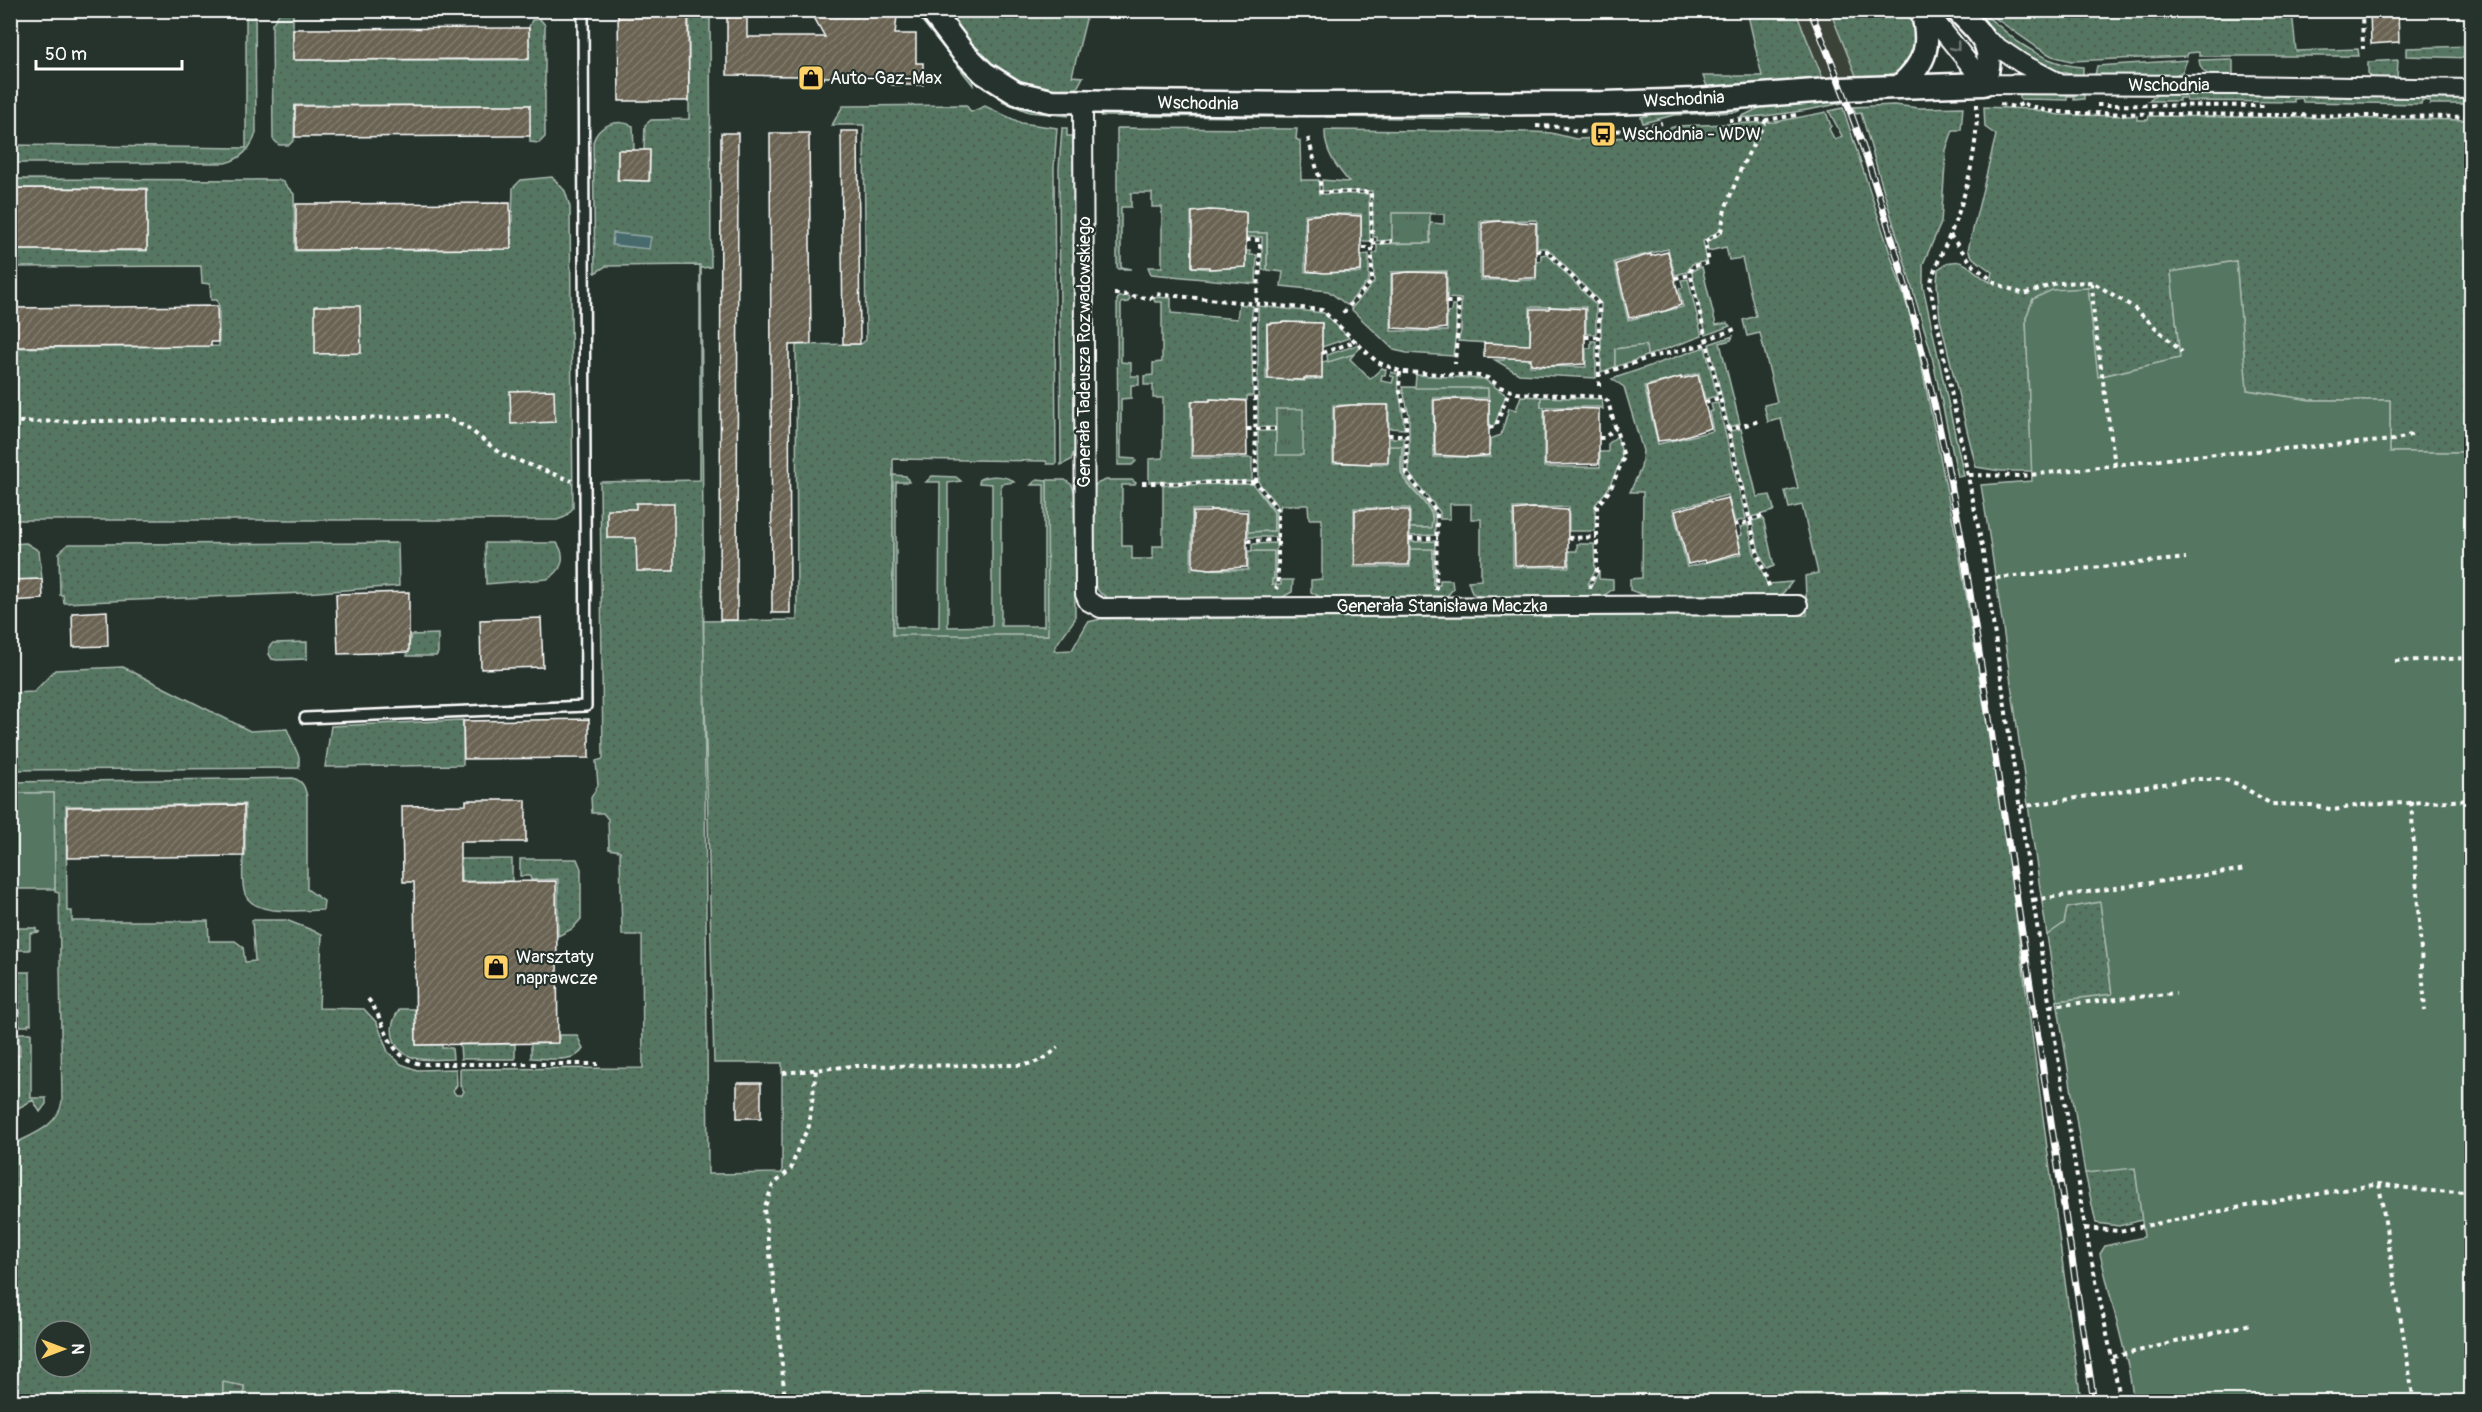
<svg xmlns="http://www.w3.org/2000/svg" width="2482" height="1412" font-family="Pangolin,sans-serif">
<style>
.built{fill:#3a4238}
.grass{fill:url(#grass-dots);stroke:#aabab0;stroke-width:1.5;fill-rule:evenodd}
.forest{fill:url(#forest-firs);stroke:#aabab0;stroke-width:1.5}
.park{fill:url(#park-tufts);stroke:#aabab0;stroke-width:1.5}
.garden{fill:#547660;stroke:#aabab0;stroke-width:1.5}
.water{fill:#476b6c;stroke:#91a6a7;stroke-width:1.5}
.building{fill:url(#building-hatch);stroke:#fff;stroke-width:1.5}
.lines{fill:none;stroke-linecap:round;stroke-linejoin:round}
.service-casing{stroke:#fff;stroke-width:14}
.minor-casing{stroke:#fff;stroke-width:22}
.tertiary-casing{stroke:#fff;stroke-width:27}
.path{stroke:#fff;stroke-width:4;stroke-dasharray:4.5 4.5;stroke-linecap:butt}
.service{stroke:#26332d;stroke-width:9}
.minor{stroke:#26332d;stroke-width:18}
.tertiary{stroke:#26332d;stroke-width:22}
.rail-casing{stroke:#fff;stroke-width:7}
.rail{stroke:#26332d;stroke-width:4.5;stroke-dasharray:14;stroke-linecap:butt}
.oneway{stroke:#727a76}
.labels{text-anchor:middle;stroke-width:4.5;stroke-linejoin:round;paint-order:stroke}
.poi-label{font-size:18px;fill:#fff;stroke:#26332d;text-anchor:start}
.street-label{font-size:18px;fill:#fff;stroke:#26332d}
</style>
<defs>
<pattern id="grass-dots" width="8" height="8" patternUnits="userSpaceOnUse" patternTransform="scale(1.5)"><rect width="8" height="8" fill="#547660"/><path d="M2 2h.1M6 6h.1" fill="none" stroke="#4f5d54" stroke-width="1.8" stroke-linecap="round"/></pattern>
<pattern id="forest-firs" width="22" height="20" patternUnits="userSpaceOnUse" patternTransform="scale(1.5)"><rect width="22" height="20" fill="#547660"/><path d="M5 1l3.5 6h-7zM16 11l3.5 6h-7z" fill="#4f5d54"/></pattern>
<pattern id="park-tufts" width="24" height="20" patternUnits="userSpaceOnUse" patternTransform="scale(1.5)"><rect width="24" height="20" fill="#547660"/><path d="M3 7l-1-3M5 7V3M7 7l1-3M15 17l-1-3M17 17v-4M19 17l1-3" fill="none" stroke="#4f5d54"/></pattern>
<pattern id="building-hatch" width="6" height="6" patternUnits="userSpaceOnUse" patternTransform="scale(1.5)"><rect width="6" height="6" fill="#6a6453"/><path d="M-1 1l2-2M0 6l6-6M5 7l2-2" fill="none" stroke="#807b6d"/></pattern>
</defs>
<rect width="100%" height="100%" fill="#26332d"/>
<filter id="ink" filterUnits="userSpaceOnUse"><feTurbulence type="fractalNoise" baseFrequency=".0167" numOctaves="2"/><feDisplacementMap in="SourceGraphic" scale="12" xChannelSelector="R" yChannelSelector="G"/><feConvolveMatrix kernelMatrix="1 2 1 2 8 2 1 2 1" color-interpolation-filters="sRGB"/></filter>
<g filter="url(#ink)">
<path class="built" d="M1795 11H1830L1857 78 1824 81Z"/>
<path class="grass" d="M1795 10 1824 81 1708 89 1703 76H1762L1747 11Z
M246 11H255L256 133C251 149 242 159 225 163H11V145L246 148Z
M281 11H293V60H529V27L532 20 540 19 545 25V137L539 143 530 142 529 105H295L294 140 289 145H279L273 139 272 24Z
M689 11H710L711 267 701 268 708 1174 782 1173V1063H714L703 621 797 620 796 345 861 344 866 340 864 125H832L843 106 966 105 971 112 985 106 1021 123 1057 128 1054 167 1056 464H1047L1046 461 893 459V634L1047 635V480H1065L1072 485 1075 494V619L1056 645 1054 651 1072 650 1088 622 1101 619 1807 615 1805 576 1818 573 1802 505 1789 508 1785 491 1798 488 1781 419 1768 422 1764 405 1777 402 1760 333 1747 336 1743 320 1756 316 1742 258 1729 260 1726 247 1708 251 1707 242 1722 233 1723 228 1720 227 1719 231 1703 241 1707 261 1692 264 1687 272 1675 275 1668 249 1614 262 1628 320 1683 307 1679 289 1683 287 1681 280 1688 279 1702 336 1647 356 1646 345 1615 349V367L1601 372V303L1547 248H1537V220L1480 221V280H1536L1537 262 1541 261V255L1547 254 1596 305V334H1586V307H1530V366L1586 367V348H1591V341H1596V378L1519 374 1495 360H1504L1505 344 1458 341 1461 332V299L1447 298V271L1391 272V331H1447V313L1451 312 1452 305H1456V332L1453 356 1407 353 1394 350 1351 309 1374 282 1373 254 1377 253V244L1430 243V223L1444 224V214L1393 213 1392 240 1377 241V237H1373L1372 191H1322V180L1349 182C1336 166 1324 151 1325 130L1533 132 1551 133 1576 139 1636 137 1677 126 1775 122 1826 112 1831 126 1829 129 1835 140 1842 136 1829 111 1843 108 1913 324 1959 551 2008 856 2081 1401 244 1402V1386L223 1383V1401H11L10 1146C30 1135 59 1127 62 1101L59 893 55 892 54 793H11V782L293 778C303 781 305 787 307 797V889L324 901 323 910C303 910 254 917 245 894 241 883 243 869 243 857L245 856V804L66 806 67 911H72V921H208L209 941H235L243 947 245 962 255 961 252 920H286L322 934 319 1008 364 1009 377 1023 388 1052 401 1064 417 1070 456 1069 457 1085 453 1091 456 1095H462L464 1091 460 1085V1069L643 1068 642 935H622L620 851 609 849 608 819 603 813H592L591 798 598 785 596 761 603 759 600 482 700 480V265L606 266 595 273 593 142C598 125 617 118 633 126L634 150H618L617 180 650 181V151L644 150 645 125 651 120 689 119ZM45 1331H81V1367H45Z
M914 11H920L934 32 972 76 973 85Z
M943 11H1088L1072 76 1083 77 1076 90C1006 92 983 61 943 11Z
M1830 11H1907L1916 32 1917 47 1903 70 1888 75 1857 78Z
M1967 11C1986 10 2003 31 2018 42 2038 55 2058 66 2083 67V75C2037 73 1999 40 1967 11Z
M1985 11H2292L2296 51 2358 49 2359 56H2199V52L2188 53 2187 56 2071 61 2052 56 2038 48Z
M2471 46V58L2406 56V48Z
M2230 59 2233 61V77C2218 76 2201 79 2199 60Z
M2187 60 2182 72 2173 76 2095 75 2097 66Z
M2398 60 2397 79 2372 78 2368 73V62Z
M2020 93H2084V99L2074 100V96H2067V100L2020 99Z
M2158 94 2464 98 2472 104H2430V101L2422 100 2421 104 2303 102 2302 98 2294 99V102L2187 101 2186 98H2179V101H2149Z
M1840 98 1842 103C1807 111 1773 116 1738 118L1770 103Z
M1002 101 1031 108 1061 111 1069 116 1029 112Z
M1756 104 1736 112 1674 115 1643 123 1641 117 1668 110Z
M1894 105 1919 108 1963 107 1961 130H1953L1946 150 1941 223 1923 264V287L1964 476 1958 477 1931 352 1861 113 1856 114 1853 107Z
M1984 107 2031 109 2059 115 2137 116V120H2148L2149 116 2471 120V511L2463 452H2390V400H2310L2247 390 2236 261 2171 272 2180 358 2097 377 2088 288 2033 299 2026 318 2032 471H2001L1976 467 1940 319 1937 284 1938 269C1964 251 1968 270 1990 282L1992 272 1973 258 1968 250 1996 135 1985 127Z
M1109 112 1291 114 1296 117 1100 116Z
M1489 113V119L1325 117 1331 114Z
M1062 128H1067V136H1073L1075 449 1071 460 1061 465 1059 168Z
M1117 128 1297 129 1296 139 1300 141 1301 180H1319V194H1369L1370 241H1361V214H1305V272L1361 273 1362 255 1369 254V280L1347 305 1328 291 1281 286 1283 272 1267 270V233H1246V212L1209 210V212H1191L1192 267 1210 269 1246 267V251H1250V255H1257L1256 284 1151 274 1148 267H1162V207H1152V193H1131V207H1121V267L1132 269H1119L1117 267Z
M552 177 565 191 570 207 573 508 565 517 557 520H11L10 348 219 346V306L217 300H211L210 284 202 283 201 266 11 267V250L147 251V188H11V179L281 180 294 194 295 251 511 249 513 188 521 180Z
M1702 267 1716 325 1727 323 1730 326 1706 335 1692 273 1695 269Z
M1129 296 1130 299 1128 302 1121 303V362L1131 363V376H1139V385H1131V398L1121 399V458L1135 459 1136 461 1132 465H1118L1117 300 1119 297Z
M1153 297 1171 298V313L1237 319 1239 304 1253 306 1251 320 1253 396H1247V400L1210 399 1209 401H1191V458H1252V481L1149 482V459L1163 458V398H1153V385H1144V376L1153 375V363L1162 362V302H1155Z
M1258 306 1324 313 1349 338 1322 347V323H1267L1266 379 1305 381V379H1322V362L1354 354 1350 359 1370 379 1382 368 1386 370 1385 375H1382L1381 381 1392 383 1394 377 1390 376 1391 372 1398 374C1397 393 1404 410 1404 429L1389 428V405H1333V463L1388 464 1389 446H1402C1402 454 1399 468 1402 475 1409 494 1439 505 1431 528H1410V508H1354V567H1410V549H1433V585H1440V580H1452L1453 589 1448 595 1442 598H1322L1311 592V580L1322 579V519H1309L1308 505H1281L1280 509 1259 483 1258 431H1276V455V409V427H1258Z
M1733 336 1731 340 1720 343 1740 424 1729 427 1709 344Z
M1705 347 1717 396 1705 399 1699 373 1644 386 1658 444 1713 431 1709 412 1713 411 1711 404 1718 403 1746 519 1735 522 1728 495 1673 509 1687 567 1742 554 1738 536 1742 535 1740 527 1748 525 1754 552 1767 584 1792 582 1783 593 1775 597 1646 596 1630 590V579L1642 578 1643 492H1630L1641 468 1643 451 1624 387 1612 379Z
M1402 387 1488 388V398H1433L1434 457H1490V439L1501 435 1509 408 1516 410 1521 396 1541 397V407H1544V467H1600V452H1608V444L1617 436 1622 453 1621 461 1608 489 1595 505V531H1569V507L1513 508V567H1569V551H1577V544H1594L1595 571 1588 584H1593L1599 571V579L1613 580V589L1602 597H1481L1472 593 1468 581 1481 580V519H1471V504H1450V519H1440V512L1409 473V414Z
M1741 429 1757 497 1770 495 1774 509 1773 511 1751 517 1730 431Z
M1106 480H1132L1136 483 1135 485H1122V546H1132V559H1153V546H1163V485L1253 484 1274 512V531L1248 532V509L1192 510 1191 569 1248 570V551H1274V579L1272 585H1281V580H1293L1292 592 1281 598H1108L1100 593 1094 585 1093 490 1096 484Z
M1763 518 1774 566 1767 569 1759 551 1752 521Z
M26 543 39 551 42 579 11 580V544Z
M398 543 399 586 304 593 64 603 63 595H60L59 553 68 544Z
M485 543H557C567 557 562 572 547 579L486 584Z
M438 634V653L436 656H407L411 635Z
M307 642V659L277 660 272 659 269 654V647L273 643Z
M123 667 250 731 287 729 299 757V768L11 770V693L34 692 55 670Z
M463 720V765L325 767 331 726Z
M461 859H512V881H461Z
M520 859H577L581 869V919L572 929 558 936V879L531 880 530 876H520Z
M2100 901 2112 995 2057 1001 2047 935 2064 923 2067 908Z
M11 928H36V931L40 932 30 933V950H14V933H11Z
M15 972H30L31 1024H28V1026H19V1002H11L10 989H15Z
M400 1009H415L416 1045H442V1048H452L453 1059C441 1059 426 1061 415 1058 391 1051 386 1027 400 1009Z
M19 1033H31V1098H46V1104L40 1112 33 1100 11 1112V1056L20 1055Z
M559 1035H577L583 1049C574 1064 547 1058 531 1058V1044L559 1043Z
M515 1044V1059H461L460 1045Z
M2135 1167 2142 1220 2119 1226 2096 1223 2085 1173Z"/>
<path class="forest" d="M223 1382 244 1386V1401H223Z"/>
<path class="park" d="M1392 213H1430V243H1392Z
M1646 345 1647 356 1615 367V349Z
M1276 409H1303V455H1276Z"/>
<path class="garden" d="M1246 233H1267V270H1262V237H1246Z
M2236 261 2247 390 2310 400H2390V452H2463L2472 511 2471 1401H2134L2128 1366 2100 1254 2105 1246 2144 1237 2135 1168 2085 1173 2057 1001 2112 994 2100 902 2067 908 2064 923 2047 935C2024 785 2006 635 1981 485L2032 481 2026 318 2033 299 2052 290 2088 288 2098 377 2180 358 2171 272Z
M1357 345 1360 348 1354 354 1328 362 1327 355Z
M1416 375 1484 379 1506 395 1494 426H1490L1488 388H1415Z
M1541 397 1602 399 1603 409 1599 407H1541Z
M1389 438H1404V474L1435 513V535L1410 536V528H1431L1433 514 1402 475V446H1389Z
M893 475 906 476 909 482H896V627H939L940 482H926L932 476 956 477 961 481 948 483V627L992 626V484L979 483 980 479C989 475 1007 475 1014 482L1001 484V626H1044V485H1031L1037 479 1047 480 1048 635H893Z
M1253 484 1276 511V537H1248V532L1274 531V512Z
M1435 541V585H1433V549H1410V542Z
M1276 543V585H1272V579H1274V551H1252V544Z
M10 793H54L55 889H11Z"/>
<path class="water" d="M613 233 651 237 649 249 612 245Z"/>
<path class="building" d="M618 10H688L689 101H619Z
M727 10H747V37H825L810 10H894L897 16 895 34H916V63H923V85H892V77H824V79H800V76L727 75Z
M2370 10H2398L2399 42 2371 44Z
M529 28V59L293 60V29Z
M530 105V136L295 137V106Z
M841 131H858L860 344H843Z
M721 133H738L737 620H720Z
M770 133H809L811 344 789 345 790 613H772Z
M618 150H650L649 181 618 180Z
M10 188 147 189V250H10Z
M510 203 511 249 296 250V204Z
M1209 210 1246 212V267L1209 269V267H1192V212Z
M1324 214 1361 216V271L1324 273 1307 271 1306 216Z
M1499 221 1536 223V278H1518V280L1482 278V223Z
M1668 252 1681 305 1665 311 1629 318 1616 264 1651 254V256Z
M1409 272 1446 273V328L1429 330 1392 328V274Z
M217 306 218 342H211V346L10 347V308Z
M315 306H360L361 353 315 354Z
M1549 307 1585 309V364L1549 366 1531 364V359L1484 357V343L1530 345 1531 309H1549Z
M1285 322 1322 323V378H1304V380L1268 379 1267 324Z
M1698 375 1711 428 1676 439 1658 441 1646 387 1681 377V379Z
M554 390 555 422 511 424 510 391Z
M1210 399 1246 401 1247 456H1192V401H1210Z
M1452 399 1489 400V455L1471 457 1435 455 1434 400Z
M1351 405H1388V462H1371V464L1334 462V407Z
M1562 408 1599 409V464L1545 465V410Z
M1728 498 1741 552 1706 562 1705 560 1688 564 1675 511 1710 501 1711 502Z
M636 503H674V571H637L636 538H607V509H636Z
M1392 508V510H1409V565H1355V510Z
M1532 508 1568 510V565L1532 566 1515 565 1514 510Z
M1210 510 1247 512V567L1210 569 1193 567V512H1210Z
M42 579 43 599 10 601V580Z
M409 592V652L338 654 336 594Z
M107 611 108 646 73 647 72 613Z
M541 618 543 667 481 669 480 620Z
M589 719V758L464 759 463 721Z
M466 800H526V842H460V882L556 881 558 1043 416 1045 414 882H403L402 806 466 805Z
M244 805V856L67 858V807Z
M737 1083H761V1118H737Z"/>
<g class="lines">
<defs>
<path id="service" d="M305 718 586 706 583 10"/>
<path id="minor" d="M1926 10 1971 66 1983 84 2236 85 2472 89
M1984 38 2021 63 2057 82
M1083 102 1085 594 1088 601 1101 608 1798 605"/>
<path id="tertiary" d="M931 10 962 51 984 73 1016 93 1051 101 1308 104 1606 103 1696 100 1841 89 1983 84C1998 48 1982 35 1957 10
M1900 86C1927 62 1931 45 1922 10"/>
</defs>
<use href="#service" class="service-casing"/>
<use href="#minor" class="minor-casing"/>
<use href="#tertiary" class="tertiary-casing"/>
<path class="path" d="M2362 10 2363 49
M1977 104C1978 148 1967 194 1950 235 1942 254 1935 265 1930 286L1982 546 2033 900 2085 1228 2121 1402
M2000 104 2015 107 2024 103
M2024 104 2047 111 2071 113 2472 117
M2097 105 2267 106
M1729 120H1766L1796 115
M1766 120 1742 166 1725 209 1721 231 1705 242 1709 263 1693 266 1690 272 1757 551 1770 589
M1536 126 1562 127 1577 132 1636 130 1662 123
M1308 138 1320 180V192H1371L1372 243
M1950 235 1973 265 1997 284 2024 294 2057 283 2092 282 2133 307 2182 352
M1246 240H1260V270L1254 320 1256 482 1278 510V585L1276 589
M1372 244 1392 241
M1536 251H1547L1599 304V375
M1675 278 1690 275
M2092 283 2094 318 2115 465
M1114 294C1129 294 1136 298 1151 298L1155 294 1322 310 1377 362 1402 372 1480 376 1488 378 1500 387 1517 393 1604 397 1608 402 1624 457 1610 490 1597 506V571L1591 581 1590 590
M1446 302H1458C1459 323 1456 343 1455 364
M1343 313 1372 281V248H1361
M1585 337H1598
M1705 340 1738 328
M1322 353 1357 341
M1400 372 1399 388 1406 414 1407 474 1437 512 1436 591
M1599 386V375L1648 358 1706 344
M1705 402 1720 398
M10 422 445 417 468 428 501 454 572 481
M1489 428 1496 426 1509 391
M1247 429H1276
M1727 430 1760 421
M1388 435H1406
M1599 438H1604L1616 428
M1969 475 2021 476 2193 456 2395 440 2413 434
M1142 483 1256 482
M1749 520 1762 516
M1734 525 1749 522
M1568 538 1597 537
M1409 539 1438 538
M1247 541 1278 540
M1987 579 2186 558
M2395 661 2472 658
M2411 802 2425 1011
M2020 807 2195 779H2222L2238 784 2271 804 2311 805 2334 810 2360 805 2472 800
M2033 900 2246 869
M368 999C388 1024 386 1057 421 1064H598
M2050 1006 2176 993
M783 1073 853 1066 1022 1065C1038 1063 1046 1059 1058 1047
M2379 1184 2414 1402
M2085 1228 2119 1231 2252 1205 2379 1184 2428 1191 2472 1192
M2113 1357 2251 1324
M785 1402 777 1308 764 1209 773 1185 791 1169 798 1148 809 1126 816 1070"/>
<use href="#service" class="service"/>
<use href="#minor" class="minor"/>
<use href="#tertiary" class="tertiary"/>
<defs>
<path id="rail" d="M1810 10C1885 183 1930 364 1963 548L2094 1402"/>
</defs>
<use href="#rail" class="rail-casing"/>
<use href="#rail" class="rail"/>
</g>
<defs><path id="oneway-chevron" d="M-2-3.5L2.5 0L-2 3.5" fill="none" stroke-width="1.6" stroke-linecap="round" stroke-linejoin="round" transform="scale(1.5)"/></defs>
<use class="oneway" href="#oneway-chevron" transform="translate(1956 47) rotate(51)"/>
</g>
<defs>
<symbol id="shop-square" viewBox="-11 -11 22 22"><rect x="-9" y="-9" width="18" height="18" rx="4" fill="#ffd166" stroke="#26332d"/><path d="M-5-2.5h2.3a2.7 3.5 0 0 1 5.4 0H5L5.5 6h-11ZM-1.5-2.5h3a1.5 2.3 0 0 0-3 0Z" fill="#111"/></symbol>
<symbol id="bus-square" viewBox="-11 -11 22 22"><rect x="-9" y="-9" width="18" height="18" rx="4" fill="#ffd166" stroke="#26332d"/><path d="M-5-6H5V4H4V6H2V4H-2V6H-4V4H-5ZM-3.5-4V0h7V-4ZM-3.5 1.2v1.5H-2V1.2ZM2 1.2v1.5H3.5V1.2Z" fill="#111"/></symbol>
</defs>
<g fill-rule="evenodd">
<use href="#shop-square" x="796" y="63" width="30" height="30"/>
<use href="#bus-square" x="1588" y="119" width="30" height="30"/>
<use href="#shop-square" x="481" y="952" width="30" height="30"/>
</g>
<g class="labels">
<g class="poi-label">
<text x="830" y="84">Auto-Gaz-Max</text>
<text x="1622" y="140">Wschodnia - WDW</text>
<text x="516" y="963">Warsztaty<tspan x="516" dy="21">naprawcze</tspan></text>
</g>
<g class="street-label">
<text x="2169" y="91">Wschodnia</text>
<text transform="translate(1684 99) rotate(-3)" y="6">Wschodnia</text>
<text transform="translate(1198 103) rotate(1)" y="6">Wschodnia</text>
<text transform="translate(1084 352) rotate(-90)" y="6">Generała Tadeusza Rozwadowskiego</text>
<text x="1442" y="612">Generała Stanisława Maczka</text>
</g>
</g>
<rect width="2482" height="1412" fill="none" stroke="#26332d" stroke-width="36"/>
<rect x="18" y="18" width="2446" height="1376" fill="none" stroke="#fff" stroke-width="2" filter="url(#ink)"/>
<g transform="translate(63 1349) rotate(90)"><circle r="28" fill="#26332d" stroke="#7d8581" stroke-width="1.5"/>
<path d="M0-4.5L10 22L0 15L-10 22Z" fill="#ffd166"/>
<text y="-9" font-size="16" font-weight="bold" text-anchor="middle" fill="#ffffff">N</text>
</g>
<path d="M36 60v9h146v-9" fill="none" stroke="#ffffff" stroke-width="3"/>
<text x="45" y="60" font-size="18" fill="#ffffff" stroke="#26332d" stroke-width="4.5" paint-order="stroke">50 m</text>
</svg>
